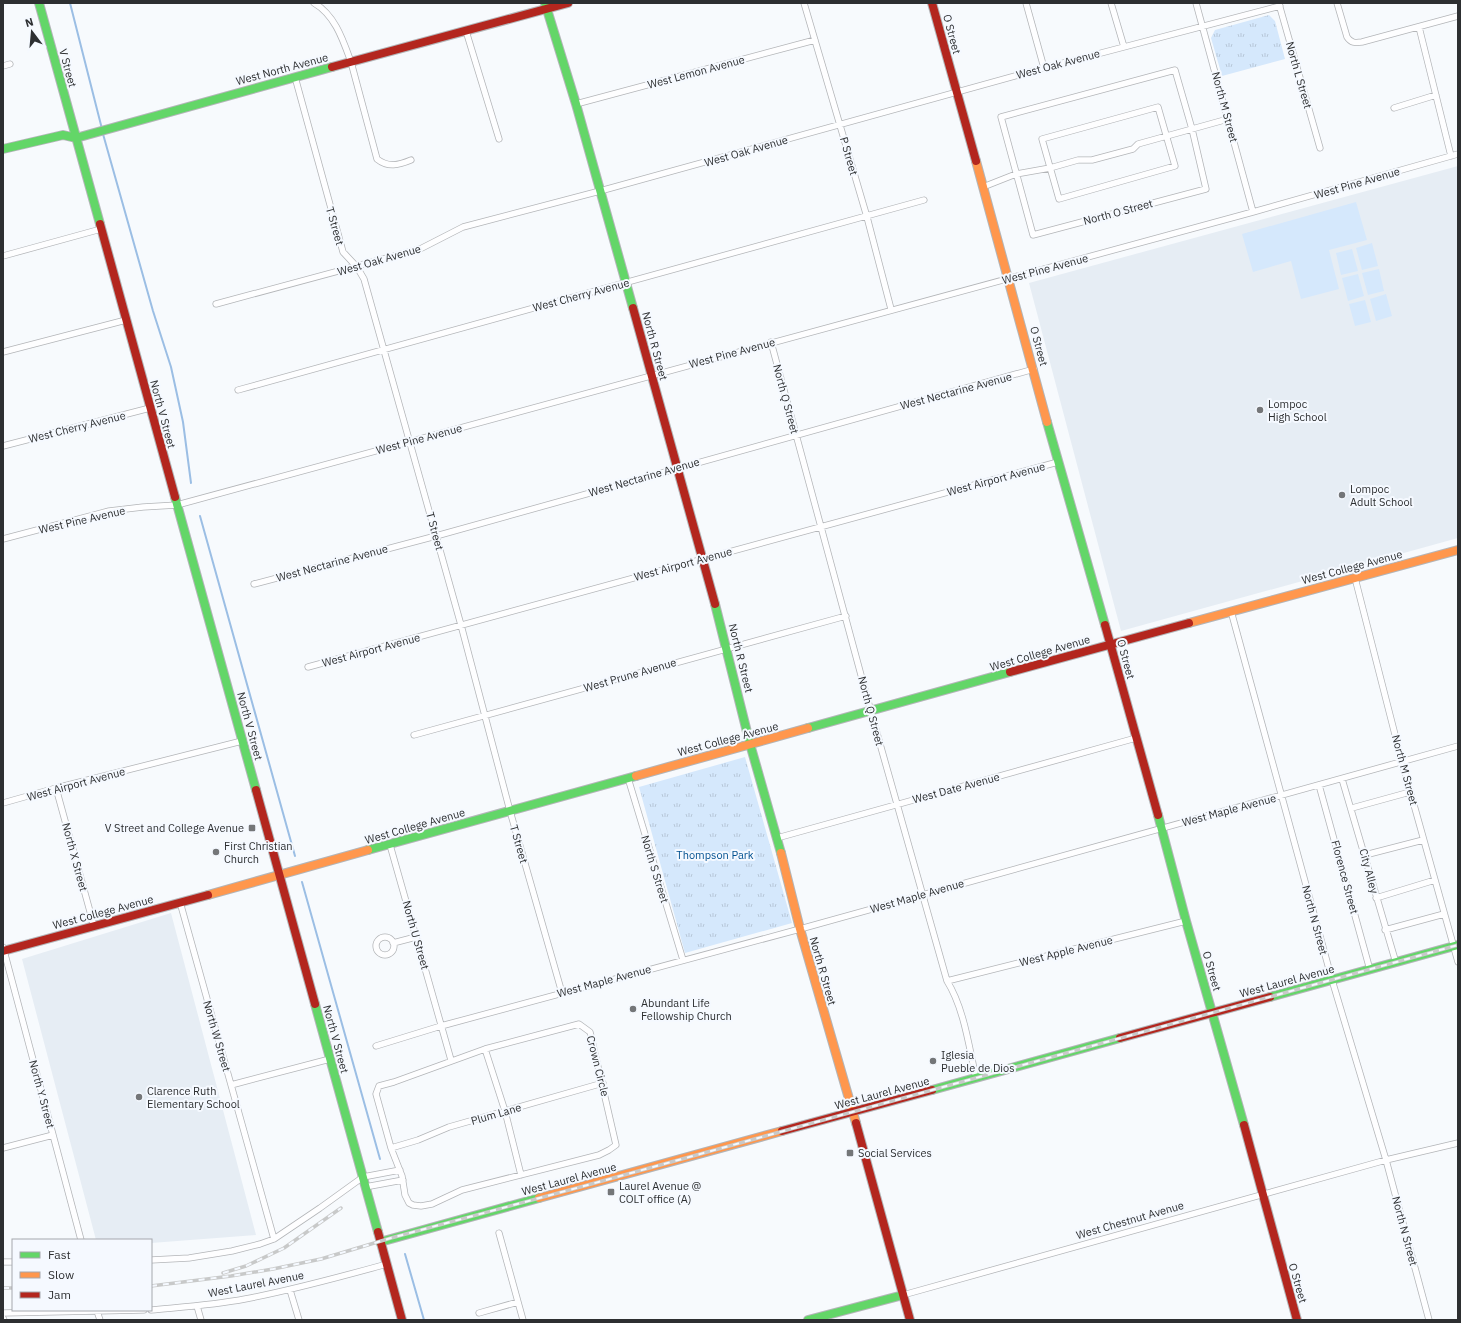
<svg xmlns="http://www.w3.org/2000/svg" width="1461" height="1323" font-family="'IBM Plex Sans',sans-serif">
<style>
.built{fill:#e6edf4}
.park{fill:url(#park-tufts)}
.garden{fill:#d5e8fc}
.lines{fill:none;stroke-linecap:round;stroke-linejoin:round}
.stream{stroke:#9bbee4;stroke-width:2}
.street-casing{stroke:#b3b5b8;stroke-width:7}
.fast-casing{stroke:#b3b5b8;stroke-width:10}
.slow-casing{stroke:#b3b5b8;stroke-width:10}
.jam-casing{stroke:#b3b5b8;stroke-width:10}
.street{stroke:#fefeff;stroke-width:5.5}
.fast{stroke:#63d668;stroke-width:8}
.slow{stroke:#ff974d;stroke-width:8}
.jam{stroke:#b3261e;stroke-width:8}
.rail-casing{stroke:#c8c9c9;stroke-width:3.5}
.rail{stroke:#f5f9ff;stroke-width:2;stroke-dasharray:6;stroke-linecap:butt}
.poi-dot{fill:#747678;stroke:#f5f9ff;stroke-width:1.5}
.labels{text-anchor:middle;stroke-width:4;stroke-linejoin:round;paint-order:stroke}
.street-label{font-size:11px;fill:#2d2f31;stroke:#f5f9ff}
.poi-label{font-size:11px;fill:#2d2f31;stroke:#f5f9ff;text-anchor:start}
.park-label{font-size:11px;fill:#005090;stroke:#f5f9ff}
</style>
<defs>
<pattern id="park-tufts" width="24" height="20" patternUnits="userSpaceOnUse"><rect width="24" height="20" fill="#d5e8fc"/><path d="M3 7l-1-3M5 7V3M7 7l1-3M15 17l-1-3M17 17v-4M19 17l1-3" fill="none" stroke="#b7c7d8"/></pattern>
</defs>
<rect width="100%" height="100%" fill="#f7fafd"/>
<path class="built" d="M1458 166V538L1121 631 1029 283Z
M171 913 256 1235 151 1243V1240H96L22 959Z"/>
<path class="park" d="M1269 15 1275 21 1285 59 1222 76 1211 38 1215 30Z
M745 757 792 923 685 953 639 787Z"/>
<path class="garden" d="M1356 202 1367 240 1329 250 1339 289 1301 299 1291 261 1253 272 1242 234Z
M1372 243 1378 266 1362 270 1356 248Z
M1352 249 1358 271 1341 275 1336 253Z
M1379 269 1384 291 1368 295 1362 273Z
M1358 274 1364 296 1348 301 1342 278Z
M1386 294 1392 316 1376 321 1370 299Z
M1365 300 1371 322 1355 326 1349 304Z"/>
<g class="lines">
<path class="stream" d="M70 3 102 129
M103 134 153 311 171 367 183 422 191 483
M200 516 295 856
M302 882 380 1159
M405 1254 424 1320"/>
<defs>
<path id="street" d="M314 3C335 15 343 40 351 62L377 159C388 168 399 165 411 160
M804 3 867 217 891 309
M1026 3 1044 68
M1111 3 1124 47
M1196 3 1253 212
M1337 3 1347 37C1351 43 1355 43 1362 42L1458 16
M1279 4 1320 148
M1419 27 1451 156
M466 31 499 139
M3 66 10 64
M1175 70 1192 129 1206 189 1033 235 1001 117Z
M295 77 343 252 357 267 364 279 461 625 510 811 562 993
M576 104 815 40
M1158 107 1175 166 1059 199 1042 139Z
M1394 108 1436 95
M983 187 1016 174 1050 168 1078 160H1092L1133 149 1138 144 1228 119
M3 256 101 229
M216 304 420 249 463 227 600 191 1044 68 1280 6
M771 342 871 712 947 981C964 1008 969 1047 976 1078
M3 352 126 320
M238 390 924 200
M3 446 150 408
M3 539 109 511 143 507 177 505 1253 212 1458 154
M1355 578 1402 762 1458 962
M254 584 436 536 1034 369
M1231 611 1332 980 1386 1160 1429 1320
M308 667 1058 462
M414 735 846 616
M628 778 683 960
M1342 779 1396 963
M1319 785 1370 970
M56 788 94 926
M3 803 56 788 242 741
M1352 808 1410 792
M777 838 1136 738
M390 845 451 1060
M1365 855 1423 840
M1376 898 1435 880
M180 902 274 1239
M1385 930 1444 914
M376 946a9 9 0 1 1 18 0a9 9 0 1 1-18 0Z
M393 943 416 937
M3 947 81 1240
M947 981 1186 921
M579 1024 590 1032 616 1145 609 1150 599 1155 462 1190 432 1204 421 1206 413 1205 409 1203 405 1195 402 1176 391 1148 376 1094 379 1086 394 1082 485 1049Z
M376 1046 441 1026 800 929 1458 746
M485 1049 505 1111 521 1175
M231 1085 330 1059
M3 1148 53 1135
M391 1148 418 1140 449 1127 603 1083
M365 1187 403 1180
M499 1233 523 1320
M151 1260 189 1258 232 1251 260 1244 274 1239 320 1208 363 1177 400 1170
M3 1262H13
M290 1290 299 1320
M903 1295 1386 1160 1458 1143
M197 1306 201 1320
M151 1310C182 1307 214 1305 245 1299 293 1290 340 1277 387 1264
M97 1311 100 1320
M3 1313 144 1310
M479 1313 518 1302
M3 1318 4 1320"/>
<path id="fast" d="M39 3 100 224
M545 3 576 104 633 308
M3 149 63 135 76 138 332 67
M1047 422 1105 625
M175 497 256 790
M715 604 750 744 781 853
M808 728 1010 672
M1158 815 1186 921 1244 1125
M368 850 636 776
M1270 997 1458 945
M315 1004 378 1232
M932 1090 1120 1038
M380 1242 539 1198
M808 1320 903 1295"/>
<path id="slow" d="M976 161 1047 422
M1189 623 1458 550
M636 776 808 728
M781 853 800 929 856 1123
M208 895 368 850
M539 1198 782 1131"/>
<path id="jam" d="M932 3 976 161
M332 67 568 3
M100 224 175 497
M633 308 715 604
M1105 625 1158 815
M1010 672 1189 623
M256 790 315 1004
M3 951 208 895
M1120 1038 1270 997
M856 1123 910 1320
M1244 1125 1297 1320
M782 1131 932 1090
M378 1232 402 1320"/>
</defs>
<use href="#street" class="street-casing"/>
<use href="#fast" class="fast-casing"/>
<use href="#slow" class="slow-casing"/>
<use href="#jam" class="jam-casing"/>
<use href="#street" class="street"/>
<use href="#fast" class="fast"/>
<use href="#slow" class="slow"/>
<use href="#jam" class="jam"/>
<defs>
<path id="rail" d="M223 1273 246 1266 284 1248 341 1208
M151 1286 231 1276 273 1269 321 1259 391 1238 584 1186 1458 945
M3 1288H13"/>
</defs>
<use href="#rail" class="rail-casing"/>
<use href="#rail" class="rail"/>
</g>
<g class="poi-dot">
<circle cx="1260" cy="410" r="4"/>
<circle cx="1342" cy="495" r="4"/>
<rect x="248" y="824" width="8" height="8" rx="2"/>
<circle cx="216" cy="852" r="4"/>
<circle cx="633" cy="1009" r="4"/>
<circle cx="933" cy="1061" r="4"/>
<circle cx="139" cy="1097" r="4"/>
<rect x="846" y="1149" width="8" height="8" rx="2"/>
<rect x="607" y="1188" width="8" height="8" rx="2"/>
</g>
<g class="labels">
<g class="street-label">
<text transform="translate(952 34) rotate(75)" y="4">O Street</text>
<text transform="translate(1058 64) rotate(-15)" y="4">West Oak Avenue</text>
<text transform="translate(68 68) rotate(75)" y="4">V Street</text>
<text transform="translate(282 69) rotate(-15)" y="4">West North Avenue</text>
<text transform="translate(696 72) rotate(-15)" y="4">West Lemon Avenue</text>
<text transform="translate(1299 75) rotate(74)" y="4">North L Street</text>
<text transform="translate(1225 107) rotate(75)" y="4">North M Street</text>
<text transform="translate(746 151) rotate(-16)" y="4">West Oak Avenue</text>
<text transform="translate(849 156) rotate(74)" y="4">P Street</text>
<text transform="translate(1357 183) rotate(-16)" y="4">West Pine Avenue</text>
<text transform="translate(1118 212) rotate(-15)" y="4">North O Street</text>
<text transform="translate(335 226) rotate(74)" y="4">T Street</text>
<text transform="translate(379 260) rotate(-16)" y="4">West Oak Avenue</text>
<text transform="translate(1045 269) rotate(-15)" y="4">West Pine Avenue</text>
<text transform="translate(581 295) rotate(-15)" y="4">West Cherry Avenue</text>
<text transform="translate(655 346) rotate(75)" y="4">North R Street</text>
<text transform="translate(1039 346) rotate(75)" y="4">O Street</text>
<text transform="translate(732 353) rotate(-15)" y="4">West Pine Avenue</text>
<text transform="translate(956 391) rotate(-15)" y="4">West Nectarine Avenue</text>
<text transform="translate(786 399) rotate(75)" y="4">North Q Street</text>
<text transform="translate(163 414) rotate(75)" y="4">North V Street</text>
<text transform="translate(77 427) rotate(-14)" y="4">West Cherry Avenue</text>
<text transform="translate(419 439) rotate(-15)" y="4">West Pine Avenue</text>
<text transform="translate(644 477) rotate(-16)" y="4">West Nectarine Avenue</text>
<text transform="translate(996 479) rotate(-15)" y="4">West Airport Avenue</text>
<text transform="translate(82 520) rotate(-13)" y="4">West Pine Avenue</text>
<text transform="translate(435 531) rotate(75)" y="4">T Street</text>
<text transform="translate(332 563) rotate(-15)" y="4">West Nectarine Avenue</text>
<text transform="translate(683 564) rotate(-15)" y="4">West Airport Avenue</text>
<text transform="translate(1352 567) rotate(-15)" y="4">West College Avenue</text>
<text transform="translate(371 650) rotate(-15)" y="4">West Airport Avenue</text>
<text transform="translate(1040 653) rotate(-16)" y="4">West College Avenue</text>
<text transform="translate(741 658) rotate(76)" y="4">North R Street</text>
<text transform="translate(1126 659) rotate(75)" y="4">O Street</text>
<text transform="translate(630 675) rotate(-16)" y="4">West Prune Avenue</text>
<text transform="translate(871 711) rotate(75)" y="4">North Q Street</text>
<text transform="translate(250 726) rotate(75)" y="4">North V Street</text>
<text transform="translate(728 739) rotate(-15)" y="4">West College Avenue</text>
<text transform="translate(1405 770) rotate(75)" y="4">North M Street</text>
<text transform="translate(76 784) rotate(-15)" y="4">West Airport Avenue</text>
<text transform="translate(956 788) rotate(-15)" y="4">West Date Avenue</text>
<text transform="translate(1229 810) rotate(-15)" y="4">West Maple Avenue</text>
<text transform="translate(415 826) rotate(-16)" y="4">West College Avenue</text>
<text transform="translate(519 844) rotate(74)" y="4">T Street</text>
<text transform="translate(75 857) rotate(75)" y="4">North X Street</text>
<text transform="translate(655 869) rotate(73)" y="4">North S Street</text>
<text transform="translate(1369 871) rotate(75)" y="4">City Alley</text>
<text transform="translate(1345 877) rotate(75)" y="4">Florence Street</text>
<text transform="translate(917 896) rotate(-16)" y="4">West Maple Avenue</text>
<text transform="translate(103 912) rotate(-15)" y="4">West College Avenue</text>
<text transform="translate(1315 920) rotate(75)" y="4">North N Street</text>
<text transform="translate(416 935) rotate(74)" y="4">North U Street</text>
<text transform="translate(1066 951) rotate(-14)" y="4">West Apple Avenue</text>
<text transform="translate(823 971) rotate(74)" y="4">North R Street</text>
<text transform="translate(1212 971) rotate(74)" y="4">O Street</text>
<text transform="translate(604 981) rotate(-15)" y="4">West Maple Avenue</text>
<text transform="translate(1287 981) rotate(-15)" y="4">West Laurel Avenue</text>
<text transform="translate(217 1036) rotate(74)" y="4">North W Street</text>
<text transform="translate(336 1039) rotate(75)" y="4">North V Street</text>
<text transform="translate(598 1066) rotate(76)" y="4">Crown Circle</text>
<text transform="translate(882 1093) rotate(-15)" y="4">West Laurel Avenue</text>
<text transform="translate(42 1094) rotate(75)" y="4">North Y Street</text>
<text transform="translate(496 1114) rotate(-16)" y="4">Plum Lane</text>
<text transform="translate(569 1179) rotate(-15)" y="4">West Laurel Avenue</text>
<text transform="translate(1130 1220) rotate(-16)" y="4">West Chestnut Avenue</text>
<text transform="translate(1405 1231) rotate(75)" y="4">North N Street</text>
<text transform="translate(1298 1283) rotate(74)" y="4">O Street</text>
<text transform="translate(256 1284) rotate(-11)" y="4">West Laurel Avenue</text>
</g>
<g class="poi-label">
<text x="1268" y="408">Lompoc<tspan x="1268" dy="13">High School</tspan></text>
<text x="1350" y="493">Lompoc<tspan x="1350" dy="13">Adult School</tspan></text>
<text x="244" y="832" text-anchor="end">V Street and College Avenue</text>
<text x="224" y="850">First Christian<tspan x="224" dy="13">Church</tspan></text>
<text x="641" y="1007">Abundant Life<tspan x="641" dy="13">Fellowship Church</tspan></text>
<text x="941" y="1059">Iglesia<tspan x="941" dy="13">Pueble de Dios</tspan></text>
<text x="147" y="1095">Clarence Ruth<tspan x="147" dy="13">Elementary School</tspan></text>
<text x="858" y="1157">Social Services</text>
<text x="619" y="1190">Laurel Avenue @<tspan x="619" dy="13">COLT office (A)</tspan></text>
</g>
<g class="park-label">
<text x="715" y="859">Thompson Park</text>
</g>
</g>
<rect width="1461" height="1323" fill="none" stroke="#2d2f31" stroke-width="8"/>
<rect x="12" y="1239" width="140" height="72" fill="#f5f9ff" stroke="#a5a8ad"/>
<rect x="20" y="1252" width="20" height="6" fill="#63d668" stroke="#a5a8ad"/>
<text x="48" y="1259" font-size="12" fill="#2d2f31">Fast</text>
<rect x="20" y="1272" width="20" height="6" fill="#ff974d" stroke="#a5a8ad"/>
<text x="48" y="1279" font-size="12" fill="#2d2f31">Slow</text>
<rect x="20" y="1292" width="20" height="6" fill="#b3261e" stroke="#a5a8ad"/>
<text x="48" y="1299" font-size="12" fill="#2d2f31">Jam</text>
<g transform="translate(32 32) rotate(344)" stroke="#f5f9ff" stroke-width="3" paint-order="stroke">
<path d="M0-3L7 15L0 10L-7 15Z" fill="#2d2f31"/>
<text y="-6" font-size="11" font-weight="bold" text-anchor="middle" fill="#2d2f31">N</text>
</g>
</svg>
